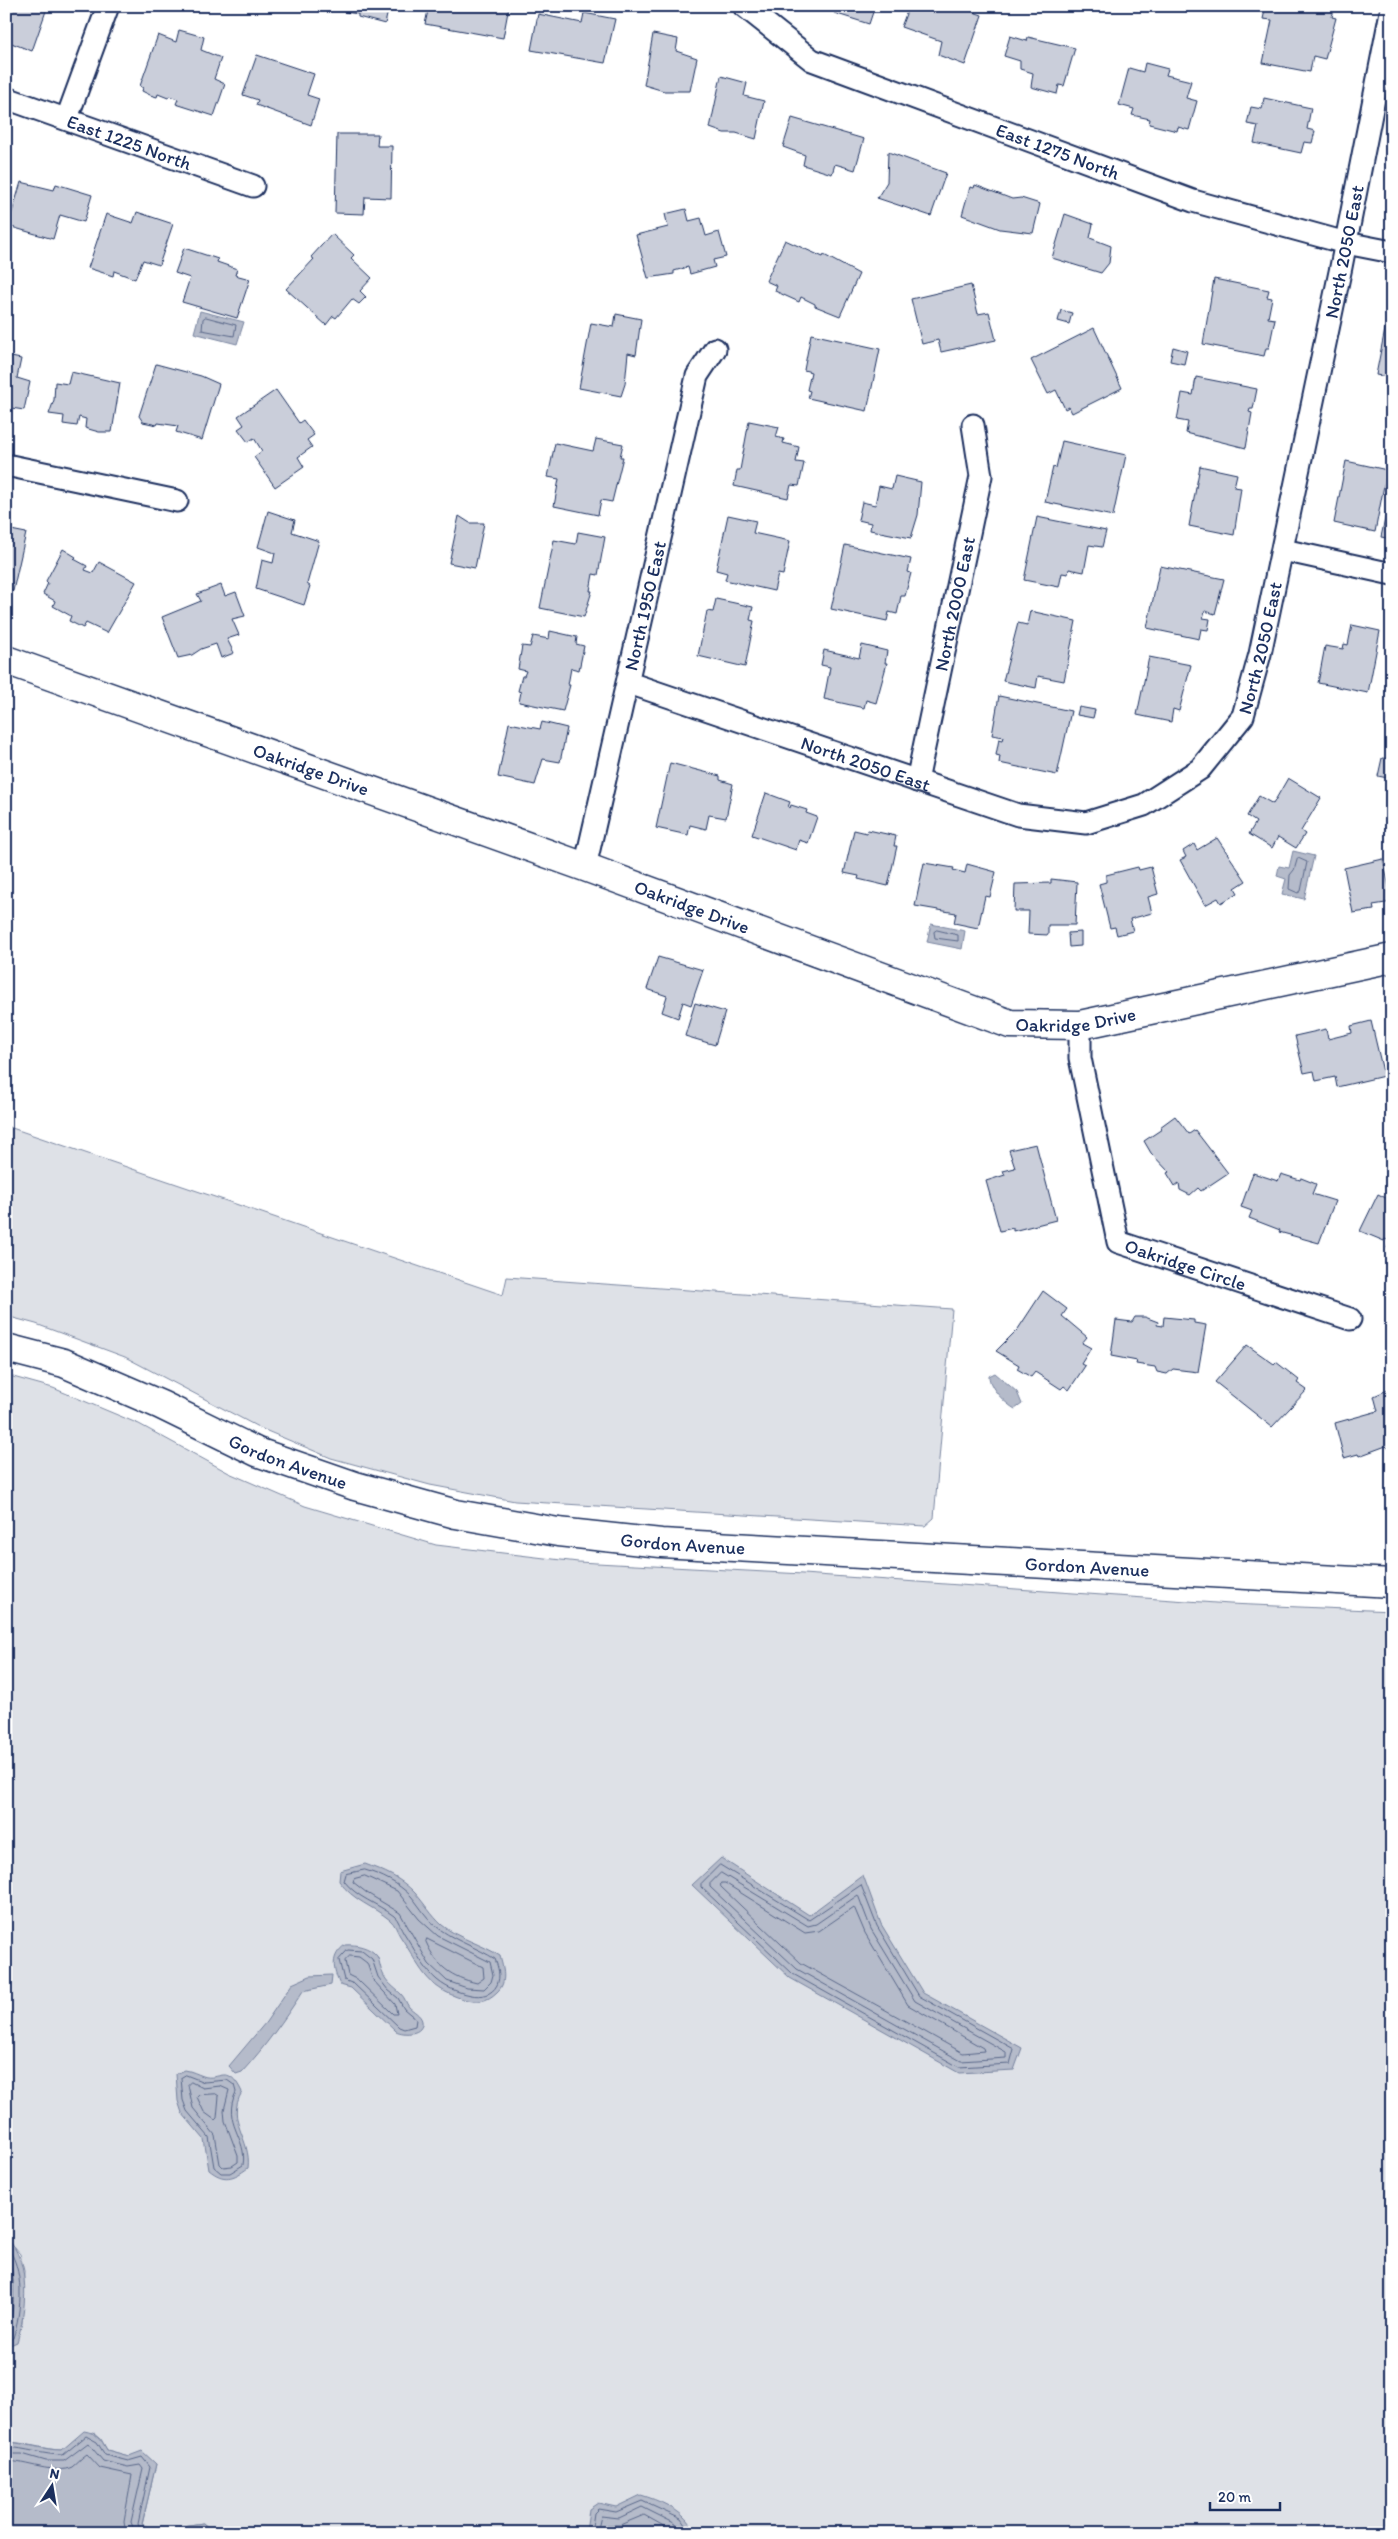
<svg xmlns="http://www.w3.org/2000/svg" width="1398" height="2539" font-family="Itim,sans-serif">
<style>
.green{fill:#dee1e7;stroke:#7c88a2}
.water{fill:#b5bbca;stroke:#77839f}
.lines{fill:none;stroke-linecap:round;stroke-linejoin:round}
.shore{stroke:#596789;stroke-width:1}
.building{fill:#caceda;stroke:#1b2f5e}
.street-casing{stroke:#1b2f5e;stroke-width:25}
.secondary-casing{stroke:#1b2f5e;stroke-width:31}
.street{stroke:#fff;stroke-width:21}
.secondary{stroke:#fff;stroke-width:28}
.labels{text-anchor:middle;stroke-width:4;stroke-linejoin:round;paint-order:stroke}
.street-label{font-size:19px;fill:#1b2f5e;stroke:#fff}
</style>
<rect width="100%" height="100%" fill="#fff"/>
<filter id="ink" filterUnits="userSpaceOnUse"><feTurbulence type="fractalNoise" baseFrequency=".02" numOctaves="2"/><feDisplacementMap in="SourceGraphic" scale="10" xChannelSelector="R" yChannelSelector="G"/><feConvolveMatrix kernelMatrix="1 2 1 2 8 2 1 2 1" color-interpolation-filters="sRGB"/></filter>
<g filter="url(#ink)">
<path class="green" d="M6 1126 503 1295 507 1277 952 1309 934 1518 925 1526 515 1501 430 1485 331 1458 260 1428 125 1357 36 1324 6 1316Z
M6 1375 53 1388 139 1424 229 1473 305 1506 436 1545 578 1562 803 1574 1230 1604 1392 1611V2533H214L203 2523 182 2526 160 2533 142 2525 156 2464 107 2450 101 2439 93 2432 74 2440 63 2450C43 2450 26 2442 6 2442V2347L22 2324 24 2271 20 2254 6 2238Z"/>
<path class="water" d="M200 311 244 322 237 344 194 333Z
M1293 851 1314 856 1304 899 1282 894 1286 879 1277 876 1279 866 1289 868Z
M931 924 965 931 962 949 927 942Z
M995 1373 1017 1392 1022 1404 1015 1409C1006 1404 989 1388 989 1376Z
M721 1858 809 1915 863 1875 881 1924 923 1993 1022 2048 1014 2070 959 2073 790 1978 692 1885Z
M365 1864C384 1871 401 1878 415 1893 425 1904 431 1915 442 1925 459 1939 482 1944 500 1956 503 1968 508 1982 497 1992 487 2002 477 2003 463 1999 424 1987 421 1967 400 1936 397 1931 395 1924 390 1920 373 1906 353 1901 339 1881L340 1871Z
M345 1945C356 1944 370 1947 377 1956 380 1961 380 1969 383 1974 387 1983 394 1987 401 1994 405 1998 406 2003 409 2007 413 2011 421 2015 422 2021 424 2035 404 2035 396 2031L351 1988 340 1985C333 1969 330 1956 345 1945Z
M332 1975 331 1985 303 1991C284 2020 265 2047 242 2072L236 2074 229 2066 266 2022 292 1984 310 1976Z
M185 2070C192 2071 197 2074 203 2076 219 2082 228 2062 242 2092 225 2121 252 2139 248 2168 233 2179 224 2182 209 2170L204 2139 182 2113 178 2101 176 2074Z
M6 2238C32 2260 26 2313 17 2342L6 2347Z
M84 2431C97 2433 101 2439 107 2450L129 2456 142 2451 156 2464 142 2524 160 2533H6V2442C26 2443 43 2450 62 2450Z
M641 2495C658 2500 680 2509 690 2524L689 2533H586L589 2509 598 2503 616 2507Z
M203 2523 214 2533H163L182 2526Z"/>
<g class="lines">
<path class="shore" d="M206 317 236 325 234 336 202 330 203 319Z
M1298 858 1307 862 1301 891 1298 893 1289 889 1290 875 1294 870Z
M937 930 958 935V941L935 938 934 932Z
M720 1865 809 1920 861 1885 877 1926 919 1996 1014 2049 1010 2064 959 2067 793 1974 701 1887V1884Z
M365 1870C382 1875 398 1883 411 1896 421 1908 428 1921 441 1930 458 1942 478 1948 495 1959 498 1967 501 1976 497 1985 492 1995 481 1997 471 1995 430 1987 424 1964 404 1933 400 1927 399 1920 394 1916 377 1903 357 1898 344 1881L346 1874Z
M721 1873 808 1926 816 1924 858 1895 871 1929 915 2001 1006 2052V2058L961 2061 797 1969 710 1887V1884Z
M365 1876 397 1891 419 1919 438 1936 490 1962 493 1975 491 1982 484 1989 467 1988 447 1981 429 1964 400 1913 367 1893 353 1882 354 1879Z
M721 1883H725L805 1933 819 1931 854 1907 865 1933 908 2005 983 2048 984 2051 963 2053 801 1963 721 1887Z
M427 1939 483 1967 484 1978 477 1983C451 1977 437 1967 426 1942Z
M348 1950 362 1951 372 1959 378 1977 388 1990 398 1998 404 2009 416 2019 415 2026 404 2029 399 2027 354 1984 344 1980 339 1960Z
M350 1956 359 1957 367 1963 373 1980 395 2004 397 2014H393L358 1980 348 1975 345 1961Z
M186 2075 204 2082 227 2080 234 2085 236 2092C221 2123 248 2138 243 2165L230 2173H221L214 2167 209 2137 187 2111 183 2100 181 2078Z
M191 2082 203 2088 220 2086 229 2090 224 2110 225 2121 238 2156V2162L232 2166 223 2167 220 2164 215 2135 193 2108 188 2085Z
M216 2094 219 2096 217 2118 215 2120 204 2112 197 2097 199 2095Z
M6 2245C25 2269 22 2310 13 2338L6 2341
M6 2255C17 2268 15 2321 6 2334
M6 2447C26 2448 43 2455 63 2455L86 2436 97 2442 105 2455 128 2461 142 2457 150 2467 138 2524 140 2529 148 2533
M6 2454H22L46 2461H64L88 2443 103 2461 128 2467 140 2465 143 2469 131 2522 135 2533
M6 2461C25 2461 56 2475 72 2467 77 2463 81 2458 87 2454L100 2468 132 2475 124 2521 126 2533
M591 2533 594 2513 598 2509 616 2512 642 2501 681 2519 685 2525 684 2533
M597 2533 601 2516 619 2518 642 2507 676 2524 678 2533
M605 2533 607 2525H620L644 2515 669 2529 670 2533"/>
</g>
<path class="building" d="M6 6 47 8 32 51 6 41Z
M335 6H389L385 24 358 17V14L334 10Z
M429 6H509L503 38 425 24Z
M825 6H875L869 24 834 13 835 10Z
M909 6H957L982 15 965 65 938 55 941 41 901 27Z
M1266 6H1335L1332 17 1336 18 1325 59 1313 56 1310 72 1263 63 1272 20 1263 19Z
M584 13 615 19 605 63 531 50 538 14 582 23Z
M179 30 204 37 201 50 221 58 214 79 225 84 214 116 176 104 178 99 169 96 168 98 158 94 157 97 150 95 142 91 143 88 140 86 158 35 176 42Z
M653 34 678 39 676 51 697 58 690 91H664L644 85Z
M1010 36 1027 41 1028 37 1075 48 1064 86 1059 85 1057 94 1031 87 1033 73 1020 69V61L1004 56Z
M257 55 314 74 307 95 319 99 311 125 256 105 258 100 243 95Z
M1145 63 1168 69 1166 75 1191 81 1186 98 1197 101 1189 130 1178 127 1177 131 1149 124 1150 119 1132 115 1134 109 1119 105 1129 68 1143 72Z
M721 76 747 83 744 96 764 101 756 139 736 133H724L710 128Z
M1264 98 1311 108 1307 129 1315 131 1312 143 1304 142 1301 153 1254 143 1258 126 1247 124 1251 107 1262 109Z
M792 118 864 139 855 170 835 164 832 174 803 165 805 155 783 147Z
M337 134H378L377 146H392L391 198 365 197 364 214 335 213Z
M888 152 946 173 931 216 877 198 887 182Z
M21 182 54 190 56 184 92 195 84 222 60 215 53 239 8 226Z
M975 185 1012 199 1021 198 1040 204 1033 233 1000 229 962 215 970 187 974 188Z
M686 209 689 221 701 218 706 236 719 232 726 257 713 260 715 267 690 274 688 267 674 271V274L648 278 636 235 668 227 665 214Z
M137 212 173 224 159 265 143 260 135 279 114 271 113 276 88 268 106 214 133 223Z
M1065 214 1093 224 1090 238 1111 246 1109 263 1101 273 1052 258Z
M332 234 354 255 351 258 372 278 360 291 366 297 359 304 352 299 336 318 333 316 326 325 286 289 314 259 311 257Z
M785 240 823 257 824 255 859 274 840 316 815 306V304L801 297 799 302 775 291 777 286 766 281Z
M184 248 218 259 217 262 237 269 235 275 250 279 237 318 182 302 190 278 175 273Z
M1214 279 1269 290 1267 297 1272 298 1268 318 1275 319 1269 348H1266L1264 356 1203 344Z
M971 285 978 314 989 312 996 340 941 352 938 340 922 344 911 299Z
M1061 310 1072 313 1069 324 1058 321Z
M616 314 641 319 636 355 628 353 625 384 621 396 579 388 591 323 614 327Z
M1387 319H1392V378L1376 375Z
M1094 328 1122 388 1072 413 1069 407 1065 409 1056 390 1048 394 1031 360Z
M811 334 880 349 867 411 808 398 810 391 807 390 811 372 804 370Z
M1173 347 1187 351 1184 364 1170 361Z
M6 356 21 359 17 378 30 382 24 410 11 408V411L6 410Z
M156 364 201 376 219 384 202 440 176 432 178 426 158 423 157 425 143 422 139 416Z
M71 372 120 383 112 432H99L85 428 86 419 79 417 77 426 63 424 64 416 49 414 54 400 55 382 68 384Z
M1196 377 1257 389 1253 409H1250L1249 412 1252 413 1246 448 1186 433 1188 422 1177 420 1182 393 1193 395Z
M276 390 299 423 303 420 314 435 307 440 312 447 298 457 304 467 275 487 254 457 262 451 254 438 248 442 238 429 244 425 238 416Z
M749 421 779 427 776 437 784 439 783 443 799 447 796 462 804 463 799 486 791 485 788 498 734 486 737 470H740Z
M596 439 623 444 620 457H623L612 502 601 500 598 515 554 506 559 479 548 477 555 443 593 451Z
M1062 441 1126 455 1113 516 1045 502 1053 467 1056 468Z
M1346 461 1387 470 1375 532 1334 523Z
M1200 466 1237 474 1234 487 1241 488 1234 535 1189 526Z
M895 476 921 482 918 515 911 538 870 530 871 523 858 520 862 502 875 505 879 486 892 489Z
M1392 487V539L1381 537Z
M268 511 295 520 292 532 319 541 307 584 310 586 304 605 256 589 262 560 273 563 275 553 258 547Z
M728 515 756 521 753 533 790 541 783 575 778 574 774 591 725 580 727 573 716 570Z
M459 516 470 523H484L475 568 449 563Z
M1037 517 1106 531 1102 547 1089 545 1084 572 1069 569 1068 574 1062 573 1059 587 1024 580Z
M6 529 26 533 13 591 6 590Z
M578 532 605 537 598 575 593 574 590 591H592L584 617 540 608 554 540 576 544Z
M845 545 911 559 908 572 911 573 905 596H901L897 614 889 612 887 621 831 609Z
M63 549 76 557 74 559 87 566 85 570 93 573 99 562 136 582 107 633 86 623 83 628 69 621 71 616 53 606 55 601 43 594 48 583 46 581Z
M1160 566 1224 579 1215 614 1205 611 1203 618 1210 619 1208 630 1201 629 1199 639 1147 628Z
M221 585 225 596 236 592 245 616 232 619 239 635 227 639 234 653 221 658 216 644 201 649 192 655 178 658 162 617 201 601 197 594Z
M716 599 753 607 750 620 754 621 745 667 698 656 707 611 713 612Z
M1030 611 1076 621 1064 681 1038 676 1036 688 1003 681 1018 623 1027 625Z
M1352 625 1380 631 1368 693 1318 683 1325 646 1343 649 1344 644 1348 645Z
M550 631 577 637 576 644 584 646 579 670 571 668 568 685H570L563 711 519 702 521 692 518 691 522 676H524L526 671 518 669 522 646 530 647 533 636 549 639Z
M862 645 887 651 885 663H887L876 703 866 700 864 708 824 699 830 667 821 665 824 650 859 658Z
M1149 657 1191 665 1179 711 1173 709 1171 722 1137 715Z
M999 696 1071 711 1057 775 999 763 1000 756 996 755 999 739 1003 740 1004 737 992 735Z
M1392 702V722L1388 721Z
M1079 707 1095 710 1093 718 1077 715Z
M542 722 567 728 560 762 543 759 535 785 498 777 509 723 540 729Z
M1392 753V779L1378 776 1382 758 1390 759Z
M670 763 720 776V780L733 784 726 818 709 815 706 829 690 825 688 835 656 828Z
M1288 778 1321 798 1301 831 1305 834 1296 848 1278 837 1272 848 1249 834 1256 822 1247 816 1259 796 1273 804Z
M766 793 790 802 788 807 790 808 791 805 807 810 806 813 817 817 808 843 799 840 796 850 752 835Z
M854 830 867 833 868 830 896 836 894 846H897L888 886 858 879 859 876 844 873Z
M1217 838 1246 881 1235 888 1238 893 1221 903 1218 898 1205 905 1180 860 1186 857 1183 851 1194 844 1197 850Z
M1383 859 1392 902 1373 905 1374 910 1353 913 1344 868Z
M924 863 954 868 953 870 965 873 967 864 996 872 990 897 985 896 978 928 954 923 956 913 915 906Z
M1138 867 1139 870 1151 867 1158 894 1148 897 1152 913 1130 919 1133 931 1117 935 1115 927 1110 928 1099 884 1106 882V875Z
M1051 879 1077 882 1075 925H1048V935L1028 934 1029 911H1014L1015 884 1051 883Z
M1081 932V946L1069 947 1068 933Z
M658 957 703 970 691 1005 683 1002 678 1018 662 1012 667 996 647 989Z
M695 1003 725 1012 715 1045 685 1036Z
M1371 1021 1384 1076 1337 1087 1335 1077 1316 1081 1314 1071 1304 1073 1295 1036 1326 1029 1328 1039 1352 1033 1351 1026Z
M1175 1116 1189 1134 1195 1130 1228 1173 1201 1191 1198 1188 1190 1195 1180 1190 1179 1183 1175 1186 1167 1173 1169 1172 1151 1153 1144 1141 1162 1129 1160 1127Z
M1036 1144 1056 1220 1013 1231V1228L1000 1231 986 1181 1005 1175 1003 1171 1015 1168 1009 1150Z
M1253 1173 1278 1181 1281 1174 1300 1180 1301 1178 1316 1184 1312 1194 1335 1201 1319 1243 1279 1232 1280 1230 1249 1218 1252 1211 1241 1207Z
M1378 1194 1392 1201V1250L1387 1248 1390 1241 1385 1239 1384 1241 1360 1231Z
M1043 1291 1067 1309 1062 1316 1087 1337 1082 1343 1091 1348 1081 1364 1085 1366 1069 1390 1064 1386 1061 1389 1035 1372 1031 1377 1017 1369 1019 1365 996 1351 1018 1329Z
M1135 1317H1145L1158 1322 1157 1325 1163 1326 1164 1317 1194 1320V1323L1206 1325 1198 1372 1173 1369 1167 1374 1157 1372 1155 1367 1136 1364 1137 1361 1111 1356 1116 1320 1132 1322Z
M1247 1345 1274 1364 1276 1362 1299 1380 1297 1383 1307 1390 1272 1427 1215 1382Z
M1392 1388V1452L1386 1446 1359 1456 1358 1454 1344 1458 1335 1423 1378 1411 1374 1396Z"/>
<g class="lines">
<defs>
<g id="street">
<path id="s1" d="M744 6 812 60 1193 201 1346 243 1392 252"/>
<path id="s2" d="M6 98 253 186"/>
<path d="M67 118 108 6"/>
<path d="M6 465 177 501"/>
<path d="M1283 550 1392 574"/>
<path id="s3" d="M629 683 1018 815 1086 823 1144 805 1200 769 1243 716 1260 654 1341 267 1392 7"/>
<path id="s4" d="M917 781 981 476 973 425"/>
<path id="s5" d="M585 867 697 376 715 349"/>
<path id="s6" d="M1080 1025V1058L1118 1242 1350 1319"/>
</g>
<g id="secondary">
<path id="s7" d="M6 660 585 867 1010 1024 1080 1025 1392 958"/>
<path id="s8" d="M6 1348 64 1363 161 1405 257 1452 355 1486 456 1514 558 1532 661 1543 1392 1583"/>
</g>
</defs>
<use href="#street" class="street-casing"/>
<use href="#secondary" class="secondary-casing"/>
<use href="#street" class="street"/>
<use href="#secondary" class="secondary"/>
</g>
</g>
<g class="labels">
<g class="street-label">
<text dy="7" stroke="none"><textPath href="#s2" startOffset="131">East 1225 North</textPath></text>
<text dy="7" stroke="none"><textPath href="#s1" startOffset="349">East 1275 North</textPath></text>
<text dy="7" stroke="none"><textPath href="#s3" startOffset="1150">North 2050 East</textPath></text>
<text dy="7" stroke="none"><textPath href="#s4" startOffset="181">North 2000 East</textPath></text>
<text dy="7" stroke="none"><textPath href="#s5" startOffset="268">North 1950 East</textPath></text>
<text dy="7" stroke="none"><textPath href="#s3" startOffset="745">North 2050 East</textPath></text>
<text dy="7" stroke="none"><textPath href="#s3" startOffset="250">North 2050 East</textPath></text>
<text dy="7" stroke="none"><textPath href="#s7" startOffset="324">Oakridge Drive</textPath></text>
<text dy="7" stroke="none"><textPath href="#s7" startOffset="729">Oakridge Drive</textPath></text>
<text dy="7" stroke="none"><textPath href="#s7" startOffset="1134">Oakridge Drive</textPath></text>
<text dy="7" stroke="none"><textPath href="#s6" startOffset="292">Oakridge Circle</textPath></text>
<text dy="7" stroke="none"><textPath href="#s8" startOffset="305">Gordon Avenue</textPath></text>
<text dy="7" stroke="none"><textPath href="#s8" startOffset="710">Gordon Avenue</textPath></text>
<text dy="7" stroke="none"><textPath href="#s8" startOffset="1115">Gordon Avenue</textPath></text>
</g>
</g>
<rect width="1398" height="2539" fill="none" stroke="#fff" stroke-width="25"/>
<rect x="12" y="12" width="1373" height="2514" fill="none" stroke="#1b2f5e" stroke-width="2" filter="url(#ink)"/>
<g transform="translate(52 2486) rotate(12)" stroke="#ffffff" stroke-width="4" paint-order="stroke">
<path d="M0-4L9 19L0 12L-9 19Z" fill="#1b2f5e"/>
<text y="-8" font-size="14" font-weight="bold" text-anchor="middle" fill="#1b2f5e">N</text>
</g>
<path d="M1210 2502v8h70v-8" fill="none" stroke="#1b2f5e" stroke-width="2.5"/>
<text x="1218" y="2502" font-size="15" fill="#1b2f5e" stroke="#ffffff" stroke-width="4" paint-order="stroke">20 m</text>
</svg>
